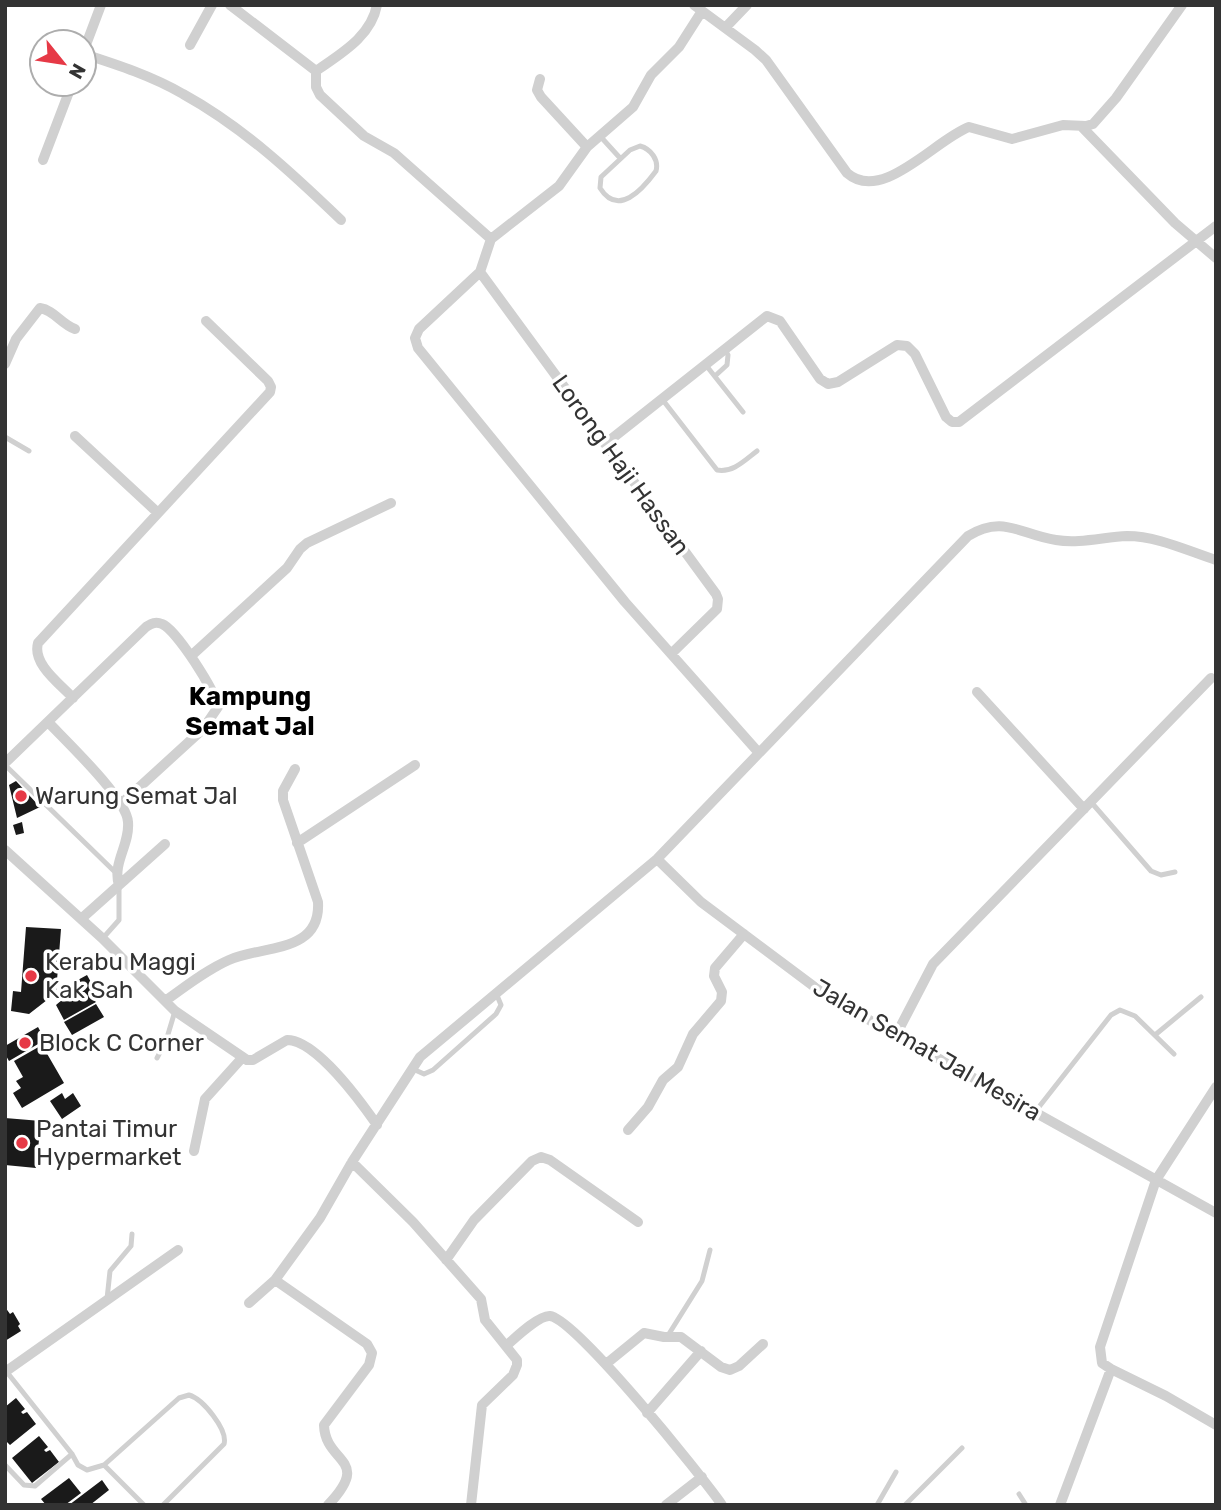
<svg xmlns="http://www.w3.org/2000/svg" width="1221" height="1510" font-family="Rubik,sans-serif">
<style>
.building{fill:#1a1a1a}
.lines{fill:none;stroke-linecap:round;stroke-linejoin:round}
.service{stroke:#d0d0d0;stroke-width:5}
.minor{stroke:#d0d0d0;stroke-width:10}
.poi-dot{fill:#e63946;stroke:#fff;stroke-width:2.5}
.labels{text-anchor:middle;stroke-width:7;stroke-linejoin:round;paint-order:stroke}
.street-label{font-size:24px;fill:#333;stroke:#fff}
.poi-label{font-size:24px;fill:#333;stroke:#fff;text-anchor:start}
.neighbourhood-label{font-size:26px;font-weight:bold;fill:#000;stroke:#fff}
</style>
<rect width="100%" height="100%" fill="#fff"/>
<path class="building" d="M16 781 40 807 17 818 9 785Z
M22 822 24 833 16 835 13 825Z
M26 927 61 929 56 993 29 1014 11 1011 13 991 21 992Z
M87 975 98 995 93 998 96 1002 64 1020 56 1005 69 994 65 987Z
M96 1004 104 1017 72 1035 64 1022Z
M38 1027 45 1040 9 1061 5 1054V1046Z
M42 1045 64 1083 22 1108 13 1093 21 1088 16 1081 23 1077 14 1061Z
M62 1093 65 1099 73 1093 81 1106 62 1119 50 1101Z
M5 1118 41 1121 36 1168 5 1165Z
M5 1307 10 1314 13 1312 20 1324 18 1326 21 1331 5 1341Z
M16 1398 25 1409 21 1412 23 1414 27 1412 36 1424 10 1445 5 1440V1407Z
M39 1436 48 1447 44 1450 46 1452 50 1450 59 1462 32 1483 12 1458Z
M69 1478 81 1493 65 1505H46L41 1499Z
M102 1480 109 1490 90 1505H69Z"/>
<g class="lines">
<path class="service" d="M600 136 620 158
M640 146C651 149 659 160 656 171 642 190 618 217 600 188L601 177 630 150Z
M705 364 743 412
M715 376 727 365 728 355 724 348
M662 399 717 470C733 473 745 460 757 451
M5 437 29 451
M5 765 116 873
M1091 802 1151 871 1161 875 1175 872
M103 938 119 920V888
M1155 1035 1201 997
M157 1058 166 1041 175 1011
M413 1069 424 1074 433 1070 496 1014 501 1005 496 993
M1035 1112 1111 1015 1120 1010 1135 1016 1174 1054
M107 1299 110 1271 131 1246 132 1234
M667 1337 702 1281 710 1250
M6 1371 72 1454 78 1465 87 1470 104 1465 179 1398 189 1395C203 1399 228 1430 224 1444L163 1505
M5 1465 24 1485 35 1486 72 1454
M104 1465 144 1505
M1019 1494 1026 1505
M877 1505 896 1472
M905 1505 962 1448"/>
<path class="minor" d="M230 5 316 71C340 54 371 37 377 5
M694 5 755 50 766 60 847 173C882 204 936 139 969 127L1012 139 1063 125 1086 126 1093 124 1116 98 1182 5
M702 11 679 47 651 75 633 107 587 147 559 186 491 239 480 272 419 329 415 338 418 348 625 602 759 753
M725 28 747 5
M190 45 212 5
M84 50 101 5
M84 54C118 65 152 76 183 94 243 127 292 173 341 220
M316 71V87L320 95 364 136 394 153 491 239
M540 79 537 90 541 97 587 147
M1081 126 1175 223 1216 258
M43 160 72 84
M480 272 716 594 718 599 717 609 672 653
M5 364 16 339 40 308C54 310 61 324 75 329
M75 436 158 513
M605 444 767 316 780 321 820 379 828 384 838 382 897 345 907 346 915 354 946 417 952 422H959L1216 226
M191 656 287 568 300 549 307 543 391 503
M977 692 1084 809
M73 698C60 684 32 664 38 643L270 392 271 387 268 381 206 321
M48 722C66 741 127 799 128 822 130 845 112 863 119 885
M5 763 146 627C151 624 155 621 162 624 176 629 216 692 218 707L203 729 122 803
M297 843 415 765
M5 850 102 938 175 1011 247 1060H253L287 1040C316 1040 361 1102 377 1125
M657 859 701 902 828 997 1216 1213
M81 919 165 844
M165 1001C185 987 206 970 229 960 262 945 321 954 318 902L283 800V791L295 769
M896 1035 933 964 1211 678
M1216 1087 1156 1180 1100 1347 1102 1363 1111 1369 1166 1396 1216 1425
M628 1130 648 1107 663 1080 678 1067 693 1034 721 1001 722 992 714 976 715 968 744 934
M194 1151 205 1099 242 1058
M352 1162 413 1222 481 1299 485 1320 517 1360V1365L513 1375 482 1405 471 1505
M446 1260 474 1220 532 1161 541 1157 550 1160 638 1222
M275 1280 367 1344 372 1353 369 1365 324 1425C325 1464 373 1458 328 1505
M249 1303 275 1280 320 1218 352 1162 420 1057 657 859 968 536C1003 514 1021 535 1056 540 1079 544 1104 537 1127 536 1157 536 1188 551 1216 560
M506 1346C515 1338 539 1315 550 1316 576 1319 701 1475 722 1505
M606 1364 644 1333 664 1337H681L721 1367 730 1370 739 1366 763 1344
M5 1372 178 1250
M647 1413 701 1351
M666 1505 702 1477
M1060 1505 1111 1369"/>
</g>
<g class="poi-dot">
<circle cx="21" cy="796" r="7"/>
<circle cx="31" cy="976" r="7"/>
<circle cx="25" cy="1043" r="7"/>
<circle cx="22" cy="1143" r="7"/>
</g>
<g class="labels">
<g class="street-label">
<text transform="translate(621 465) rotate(54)" y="8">Lorong Haji Hassan</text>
<text transform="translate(927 1050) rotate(30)" y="8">Jalan Semat Jal Mesira</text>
</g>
<g class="poi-label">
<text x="35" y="804">Warung Semat Jal</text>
<text x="45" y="970">Kerabu Maggi<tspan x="45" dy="28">Kak Sah</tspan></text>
<text x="39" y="1051">Block C Corner</text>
<text x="36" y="1137">Pantai Timur<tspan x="36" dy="28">Hypermarket</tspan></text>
</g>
<g class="neighbourhood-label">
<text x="250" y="705">Kampung<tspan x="250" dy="30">Semat Jal</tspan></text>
</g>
</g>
<rect width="1221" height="1510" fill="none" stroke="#333333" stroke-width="14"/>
<g transform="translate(63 63) rotate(120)"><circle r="33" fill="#ffffff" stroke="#adadad" stroke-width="2"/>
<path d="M0-5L12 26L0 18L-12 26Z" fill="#e63946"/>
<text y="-10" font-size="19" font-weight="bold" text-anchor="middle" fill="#333333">N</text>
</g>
</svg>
